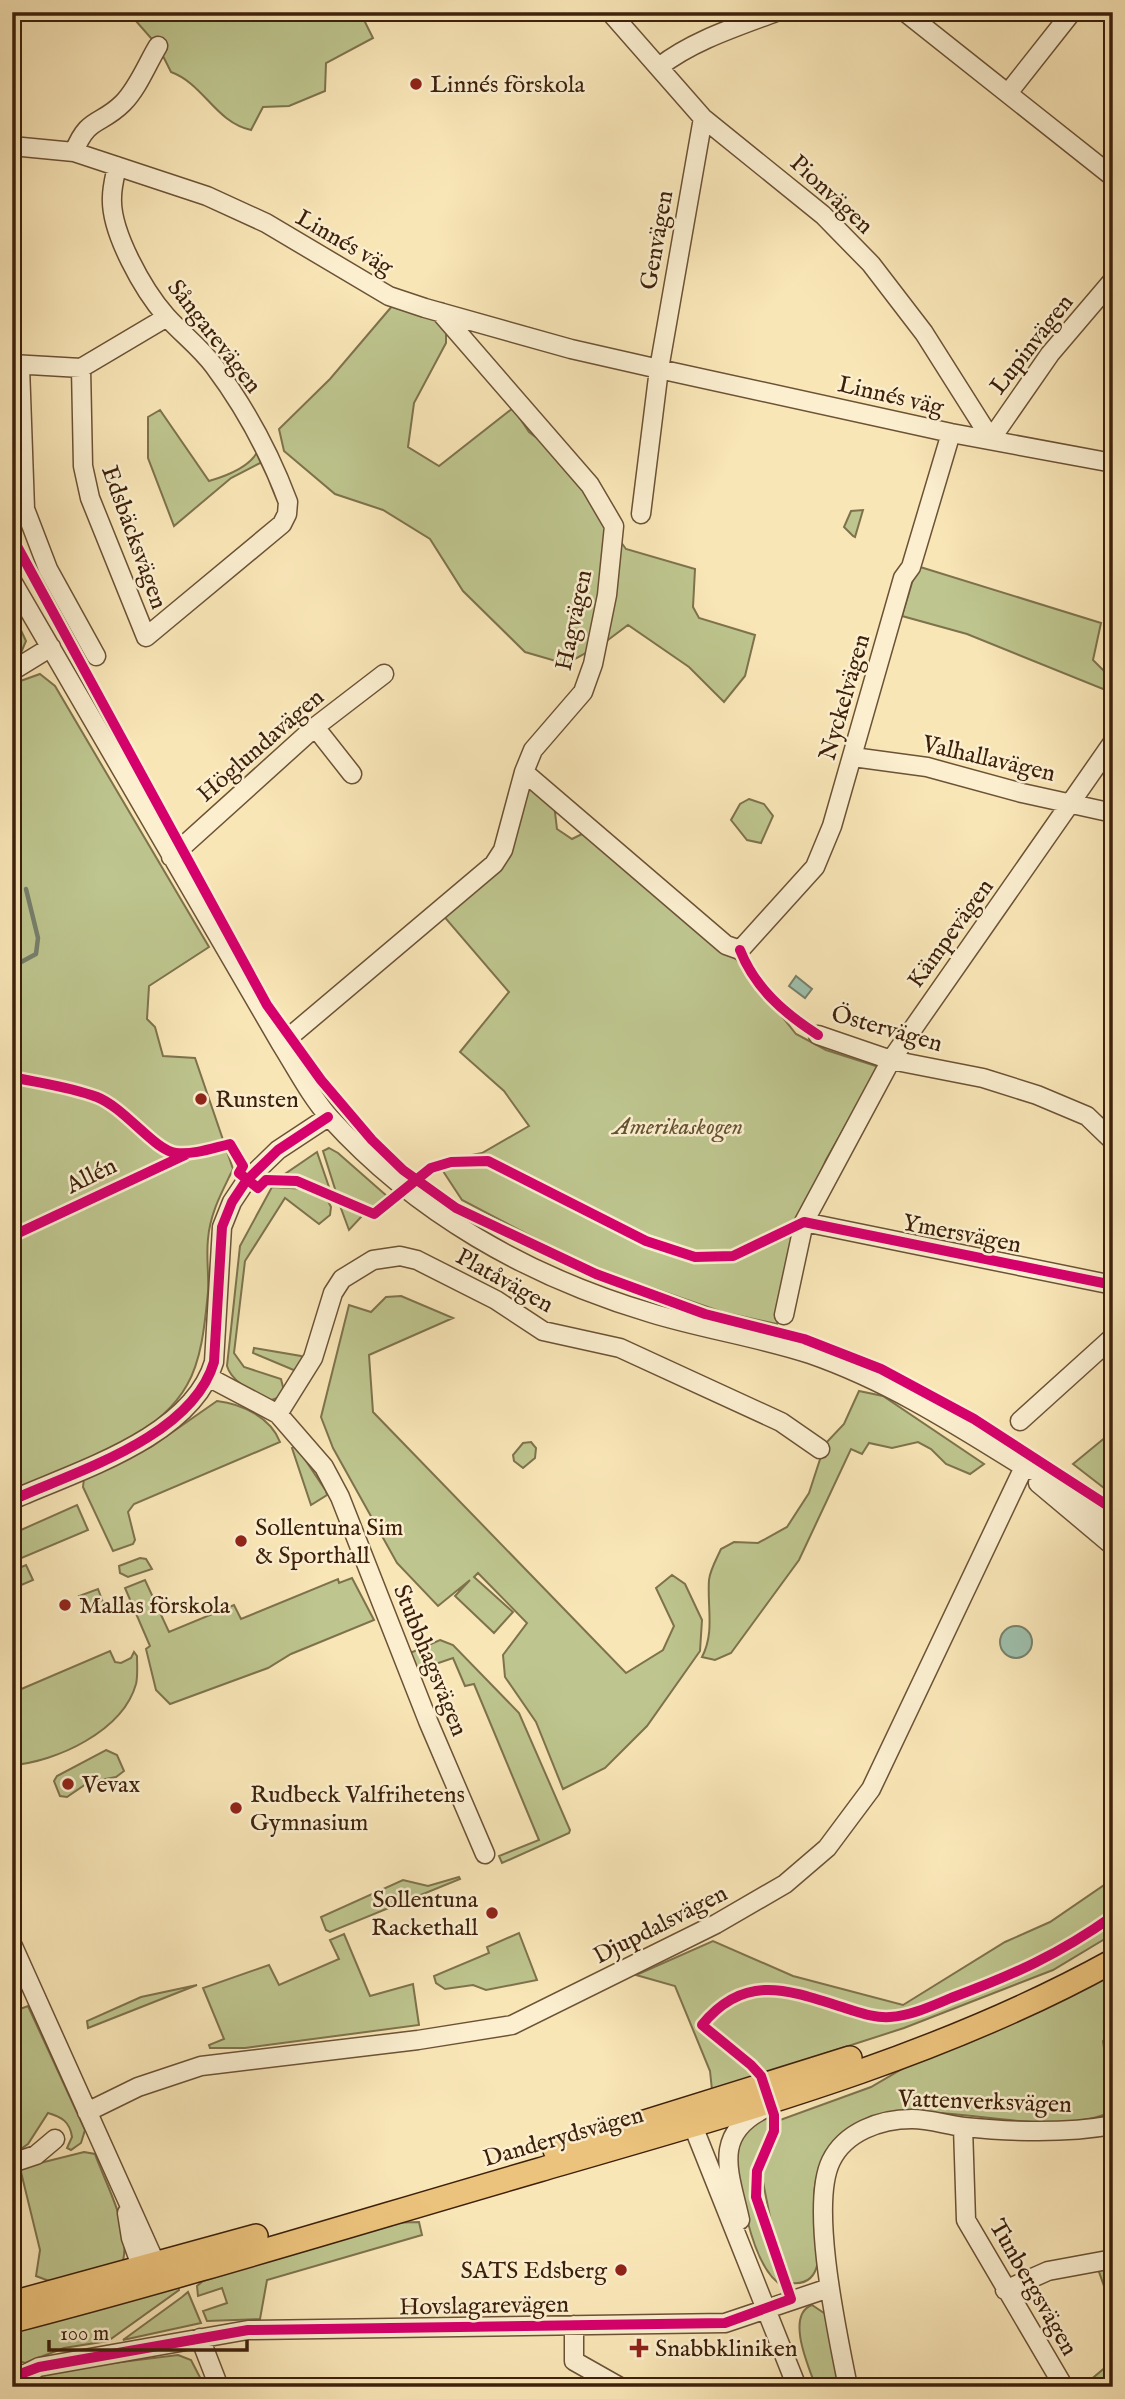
<svg xmlns="http://www.w3.org/2000/svg" width="1125" height="2399" font-family="'IM FELL English',serif">
<style>
.green{fill:#bec58e;stroke:#7e724c;stroke-width:2}
.water{fill:#9ec0ad;stroke:#77806c;stroke-width:2}
.lines{fill:none;stroke-linecap:round;stroke-linejoin:round}
.stream{stroke:#77806c;stroke-width:4.5}
.minor-casing{stroke:#6c5236;stroke-width:21}
.major-casing{stroke:#3d200b;stroke-width:26}
.minor{stroke:#fbefd0;stroke-width:18}
.major{stroke:#ecc37c;stroke-width:23}
.cycleway-casing{stroke:#fbefd0;stroke-width:15}
.cycleway{stroke:#d6006c;stroke-width:10}
.poi-dot{fill:#8f2418;stroke:#fbefd0;stroke-width:2.5}
.labels{text-anchor:middle;stroke-width:5;stroke-linejoin:round;paint-order:stroke}
.poi-label{font-size:24px;fill:#3d200b;stroke:#fbefd0;text-anchor:start}
.street-label{font-size:24px;fill:#3d200b;stroke:#fbefd0}
.park-label{font-size:24px;font-style:italic;fill:#645232;stroke:#fbefd0}
</style>
<rect width="100%" height="100%" fill="#f9e6b7"/>
<filter id="stains"><feTurbulence type="fractalNoise" baseFrequency=".00286" numOctaves="4"/><feColorMatrix values="0 0 0 0 .2 0 0 0 0 .09 0 0 0 0 .02 0 0 0 .5 -.17"/></filter>
<radialGradient id="worn" r=".72"><stop offset=".6" stop-color="#630" stop-opacity="0"/><stop offset="1" stop-color="#630" stop-opacity=".3"/></radialGradient>
<path class="green" d="M128 12H340L344 17 346 12H360L373 38 326 63 325 91 289 106 263 107 251 130C215 122 204 84 171 72L158 46Z
M393 305 433 317 446 330V343L414 403 408 447 439 466 513 408 529 432 553 450 626 549 695 569 693 607 699 618 755 635 745 676 724 702 689 667 628 625 604 643 566 664 525 652 463 591 430 539 383 510 335 494 284 451 279 429 330 379Z
M160 410 209 481C226 476 253 466 259 448L266 464 260 463 231 478 174 526 148 458V417Z
M863 510 855 537 853 536 844 527 851 511Z
M917 566 1101 623 1093 660 1113 680V693L967 634 902 616Z
M12 611 26 641 20 655 12 661Z
M40 674 55 686 209 947 149 986 147 1019 155 1027 163 1056 195 1058 233 1169C222 1192 210 1213 208 1239 206 1256 209 1274 208 1292 205 1322 202 1359 187 1385 156 1441 68 1468 12 1492V684Z
M527 782 554 804 557 829 572 839 584 833 736 959 796 1034 826 1050 879 1067 826 1160 807 1204 777 1324 722 1312 586 1265 462 1200 437 1162 482 1153 529 1126 504 1091 460 1052 509 992 441 913 475 888Z
M749 799 764 804 773 816 761 843 747 840 731 820 740 804Z
M329 1148 338 1153 388 1197 373 1210 336 1192 323 1151Z
M317 1152 330 1190 282 1176Z
M272 1187 307 1189 325 1195 331 1207 330 1215 319 1224 285 1198 245 1261 234 1353 244 1367 281 1379 284 1391 280 1397 269 1401C254 1392 232 1383 227 1366L240 1246Z
M339 1203 362 1216 349 1230Z
M401 1296 453 1318 369 1355 373 1412 626 1673 663 1650 674 1626 656 1588 672 1575 685 1584 702 1620 700 1651 647 1726 605 1768 563 1789 536 1722 505 1677 503 1655 527 1623 478 1573 474 1577 513 1612 494 1633 455 1596 470 1580 438 1606 397 1563 333 1448 321 1417 349 1305 371 1312 386 1297Z
M254 1348 301 1356 304 1360 296 1371 253 1353Z
M859 1391 883 1396 984 1464 970 1474 946 1464 931 1449 918 1442 892 1448 869 1443 862 1454 851 1449 799 1560 731 1653 715 1660 702 1657C715 1632 707 1607 709 1580 710 1570 717 1558 721 1549L734 1542 758 1543 787 1527 809 1493 825 1444 844 1424Z
M217 1401C243 1404 271 1418 280 1442L134 1504 128 1512 135 1540 133 1544 113 1551 83 1487 84 1478 151 1447Z
M1113 1431V1495L1073 1464Z
M531 1442 536 1448 535 1458 523 1468 514 1461 513 1455 523 1443Z
M296 1446 326 1491 327 1495 311 1505 292 1448Z
M77 1505 88 1530 12 1562V1534Z
M140 1558 146 1559 152 1569 128 1577 120 1573 119 1566Z
M26 1565 33 1580 12 1589V1571Z
M352 1578 374 1620 291 1654 268 1668 170 1704 156 1690 146 1649 150 1646 125 1588 145 1580 169 1632 234 1605 241 1619 338 1579 339 1583Z
M98 1589 104 1605 85 1612 79 1596Z
M440 1640 453 1645 519 1713 570 1830 569 1833 502 1863 499 1856 539 1840 474 1684 465 1686 453 1658 418 1670 410 1653Z
M110 1651 115 1662 121 1663 131 1658 134 1652 137 1656C137 1665 138 1676 136 1684 123 1731 56 1762 12 1765V1693Z
M106 1750 117 1755 124 1771 116 1777 89 1782 67 1797 60 1796 54 1781 57 1776Z
M459 1877 460 1879 330 1932 326 1930 321 1917 403 1880 428 1886Z
M1113 1879V1934L1053 1970 904 2028 712 2090 710 2071 675 1986 636 1975 713 1941 793 1976 903 2005 1005 1942 1050 1922Z
M519 1933 537 1980 486 1990 473 1985 445 1989 436 1983 434 1976 489 1953 487 1947Z
M344 1934 370 1996 413 1984 419 2025 245 2048H210L209 2045 224 2039 203 1988 269 1965 279 1985 339 1959 330 1940Z
M1113 1973V2031L1103 2041 1104 2048 1113 2054V2111C1040 2147 912 2084 847 2129 826 2144 816 2170 814 2194 812 2216 836 2287 792 2283L772 2227 761 2172 780 2120 871 2087 914 2062 1100 1981Z
M197 1985 88 2028 87 2021 141 1997Z
M28 2006 85 2130 81 2143 71 2150 67 2148 72 2137C70 2122 62 2117 48 2113L28 2144 15 2153 12 2140V2012Z
M768 2112C776 2137 753 2160 752 2186 750 2206 776 2264 783 2286 750 2269 737 2177 735 2141Z
M84 2152 95 2154C106 2185 131 2228 123 2261L49 2281 36 2276 40 2250 20 2168Z
M419 2222 422 2235 267 2280 260 2319 207 2321 203 2311 227 2303 222 2288 198 2296 197 2286 203 2281 388 2223Z
M1113 2264V2312L1097 2266Z
M178 2286 179 2290 108 2341 64 2348 25 2363 12 2359V2329Z
M188 2292 201 2323 123 2340 182 2297Z
M812 2305 827 2315 841 2387H816C809 2368 785 2315 812 2305Z
M178 2355 191 2360 205 2387H20L48 2371Z
M1113 2361V2387H1082Z"/>
<path class="water" d="M796 976 812 989 805 998 789 986Z
M1000 1642a16 16 0 1 1 32 0a16 16 0 1 1-32 0Z"/>
<g class="lines">
<path class="stream" d="M12 967 36 954 38 938 26 889"/>
<defs>
<path id="minor" d="M610 12 703 118 823 215 871 264 924 333 991 439 1050 354 1113 280
M905 12 1113 177
M659 67C692 41 736 27 776 12
M1008 93 1072 12
M12 146 74 152 207 196 266 223 389 296 425 308 571 349 659 369 951 433 1113 463
M74 152C88 116 100 126 123 103 138 88 147 64 158 46
M117 166C115 176 112 187 112 197 110 232 144 291 166 316 182 334 200 347 214 366 244 406 270 454 288 502L287 514 282 524 146 637 90 498 83 466 81 368 167 317
M12 364 81 368
M20 366 25 509 48 569 96 656
M641 514 659 369 703 118
M12 581 281 1044C296 1068 311 1097 330 1118 416 1213 529 1277 651 1313 703 1329 758 1337 810 1354 888 1381 955 1424 1024 1467L1046 1476 1113 1526
M12 671 51 647
M315 727 352 774
M853 757 927 767 1022 793 1113 813
M524 772 726 945 740 950 815 867 832 826 903 578 911 567 951 433
M171 857 315 727 384 674
M818 1035 891 1060 983 1078 1037 1095 1087 1116 1113 1141
M281 1044 494 864 503 850 524 772 533 750 583 692 593 664 607 595 614 526 590 485 440 312
M804 1222 1113 1285
M784 1315 804 1222 891 1060 1113 742
M210 1378 278 1414 324 1467 340 1497 428 1721 485 1854
M278 1414 313 1358 333 1293 342 1279 373 1260 400 1256 417 1260 496 1300 543 1331 620 1348 781 1422 820 1449
M1020 1421 1113 1337
M1038 1483 1113 1546
M12 1500C77 1471 192 1437 214 1362L222 1227 232 1202 246 1181 278 1150 328 1117
M12 1944 160 2273
M87 2112 138 2087 201 2066 418 2040 512 2025 716 1924 785 1884 827 1848 871 1789 1024 1467
M693 2126 797 2387
M963 2127 966 2220 1064 2387
M12 2163 36 2155 55 2139
M127 2213 131 2238 145 2277
M740 2220C730 2174 711 2135 764 2109
M1005 2290 1048 2271 1113 2259
M574 2325V2361L620 2387
M200 2338 219 2387
M12 2381 39 2367 248 2330 725 2323 829 2288
M848 2387C838 2336 809 2206 831 2161 845 2132 880 2119 912 2119 929 2119 947 2125 964 2127 1013 2132 1064 2134 1113 2125"/>
<path id="major" d="M555 2150 850 2058
M12 2303 256 2236
M12 2321C189 2275 363 2221 539 2170 734 2113 934 2060 1113 1961"/>
</defs>
<use href="#minor" class="minor-casing"/>
<use href="#major" class="major-casing"/>
<use href="#minor" class="minor"/>
<use href="#major" class="major"/>
<defs>
<path id="cycleway" d="M12 537 267 1005 321 1080 372 1140 403 1170 456 1208 596 1274 705 1314 804 1339 881 1369 974 1419 1113 1509
M740 950C755 988 784 1013 818 1035
M12 1077C40 1083 71 1087 97 1097 125 1108 155 1151 176 1153 194 1155 213 1148 230 1144L243 1166 239 1173 258 1188 266 1180 297 1181 374 1214 431 1168 451 1162 488 1161 646 1241 695 1257 733 1256 804 1222 1113 1285
M12 1236 185 1155
M12 1500C77 1471 192 1437 214 1362L222 1227 232 1202 246 1181 278 1150 328 1117
M23 2373 39 2367 248 2330 725 2323 791 2299 756 2197 757 2171 774 2131V2115L761 2076 751 2065 702 2025C746 1971 791 1991 848 2009 861 2013 875 2018 890 2017 910 2016 932 2006 951 1998 1013 1975 1058 1955 1113 1916"/>
</defs>
<use href="#cycleway" class="cycleway-casing"/>
<use href="#cycleway" class="cycleway"/>
</g>
<g class="poi-dot">
<circle cx="416" cy="84" r="7"/>
<circle cx="201" cy="1099" r="7"/>
<circle cx="241" cy="1541" r="7"/>
<circle cx="65" cy="1605" r="7"/>
<circle cx="68" cy="1784" r="7"/>
<circle cx="236" cy="1808" r="7"/>
<circle cx="492" cy="1913" r="7"/>
<circle cx="621" cy="2270" r="7"/>
<path d="M635.5 2337.5h7v7h7v7h-7v7h-7v-7h-7v-7h7z"/>
</g>
<g class="labels">
<g class="poi-label">
<text x="430" y="92">Linnés förskola</text>
<text x="215" y="1107">Runsten</text>
<text x="255" y="1535">Sollentuna Sim<tspan x="255" dy="28">&amp; Sporthall</tspan></text>
<text x="79" y="1613">Mallas förskola</text>
<text x="82" y="1792">Vevax</text>
<text x="250" y="1802">Rudbeck Valfrihetens<tspan x="250" dy="28">Gymnasium</tspan></text>
<text x="478" y="1907" text-anchor="end">Sollentuna<tspan x="478" dy="28">Rackethall</tspan></text>
<text x="607" y="2278" text-anchor="end">SATS Edsberg</text>
<text x="655" y="2356">Snabbkliniken</text>
</g>
<g class="street-label">
<text transform="translate(832 194) rotate(43)" y="8">Pionvägen</text>
<text transform="translate(656 240) rotate(-80)" y="8">Genvägen</text>
<text transform="translate(345 242) rotate(30)" y="8">Linnés väg</text>
<text transform="translate(215 336) rotate(52)" y="8">Sångarevägen</text>
<text transform="translate(1031 344) rotate(-52)" y="8">Lupinvägen</text>
<text transform="translate(891 395) rotate(13)" y="8">Linnés väg</text>
<text transform="translate(135 537) rotate(70)" y="8">Edsbäcksvägen</text>
<text transform="translate(573 620) rotate(-78)" y="8">Hagvägen</text>
<text transform="translate(844 697) rotate(-74)" y="8">Nyckelvägen</text>
<text transform="translate(260 745) rotate(-41)" y="8">Höglundavägen</text>
<text transform="translate(989 758) rotate(13)" y="8">Valhallavägen</text>
<text transform="translate(950 933) rotate(-54)" y="8">Kämpevägen</text>
<text transform="translate(887 1028) rotate(16)" y="8">Östervägen</text>
<text transform="translate(91 1175) rotate(-26)" y="8">Allén</text>
<text transform="translate(962 1233) rotate(11)" y="8">Ymersvägen</text>
<text transform="translate(505 1280) rotate(29)" y="8">Platåvägen</text>
<text transform="translate(431 1660) rotate(68)" y="8">Stubbhagsvägen</text>
<text transform="translate(660 1924) rotate(-27)" y="8">Djupdalsvägen</text>
<text transform="translate(985 2101) rotate(2)" y="8">Vattenverksvägen</text>
<text transform="translate(563 2136) rotate(-16)" y="8">Danderydsvägen</text>
<text transform="translate(1034 2287) rotate(60)" y="8">Tunbergsvägen</text>
<text transform="translate(484 2305) rotate(-1)" y="8">Hovslagarevägen</text>
</g>
<g class="park-label">
<text x="678" y="1134">Amerikaskogen</text>
</g>
</g>
<rect width="1125" height="2399" fill="none" stroke="#f9e6b7" stroke-width="42"/>
<rect x="14" y="14" width="1097" height="2371" fill="none" stroke="#3d200b" stroke-width="3.5"/>
<rect x="21" y="21" width="1083" height="2357" fill="none" stroke="#3d200b" stroke-width="2"/>
<path d="M49 2340v10h198v-10" fill="none" stroke="#3d200b" stroke-width="3.5"/>
<text x="60" y="2340" font-size="21" fill="#3d200b" stroke="#fbefd0" stroke-width="5" paint-order="stroke">100 m</text>
<rect width="100%" height="100%" filter="url(#stains)"/>
<rect width="100%" height="100%" fill="url(#worn)"/>
</svg>
